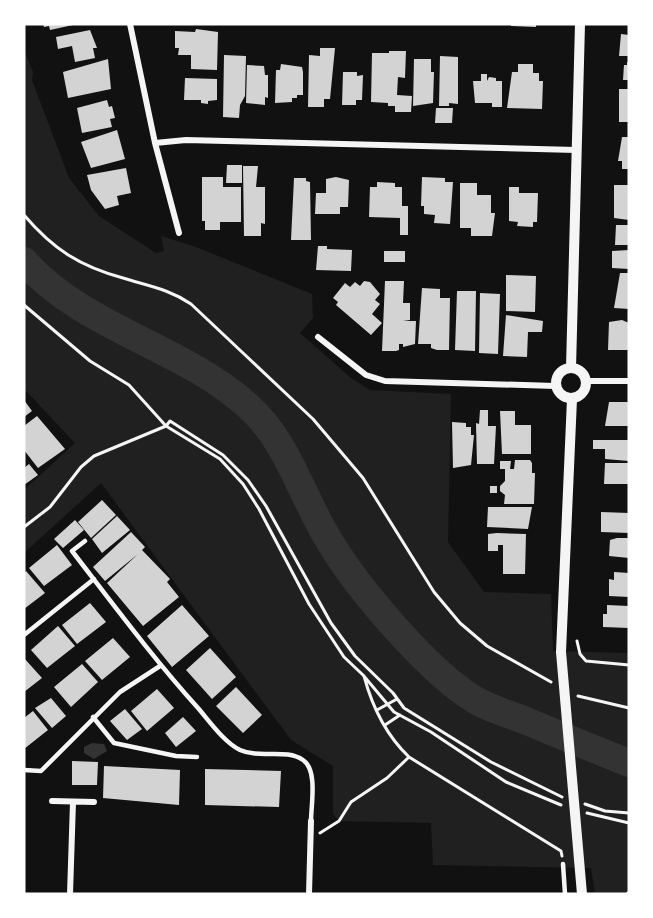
<svg xmlns="http://www.w3.org/2000/svg" width="653" height="918" font-family="'Open Sans',sans-serif">
<style>
.green{fill:#202020}
.water{fill:#333}
.lines{fill:none;stroke-linecap:round;stroke-linejoin:round}
.river{stroke:#333;stroke-width:28}
.building{fill:#d3d3d3}
.path{stroke:#f5f5f5;stroke-width:3}
.service{stroke:#f5f5f5;stroke-width:4.5}
.minor{stroke:#f5f5f5;stroke-width:6}
.tertiary{stroke:#f5f5f5;stroke-width:10}
</style>
<rect width="100%" height="100%" fill="#111"/>
<path class="green" d="M24 49 33 72 32 80 69 178 99 216 156 253 164 251 161 236 196 247 312 294 313 318 300 333 351 378 370 390 451 394 448 542 484 592 551 594 553 651 629 653V894H595L591 868 433 865 431 823 339 821 333 814V766L291 740 101 483 24 553V490L75 443 24 389Z"/>
<path class="water" d="M92 743 104 744 107 751 94 759 84 753V747Z"/>
<g class="lines">
<path class="river" d="M24 261C84 329 182 346 248 406 288 441 302 498 330 542 358 589 430 674 477 701 491 709 509 714 524 720 559 735 594 749 629 763"/>
</g>
<path class="building" d="M43 24H72L73 25 50 30 49 26 44 27Z
M511 24H536V27L511 26Z
M196 29 218 32 217 70 191 69V55H178L179 48H175V31L195 32Z
M90 30 97 48H93L95 58 75 62 72 46 58 49 56 37Z
M621 34 629 35V56H619Z
M320 48H335L330 99H324V107H308L309 55 320 56Z
M389 51H406L405 78 398 77 397 95 412 96 411 112H395V106H388V103L371 102 372 53H389Z
M224 55 246 56 245 96 240 105 239 118 223 117Z
M440 56 458 57V104L449 103V106H439Z
M108 59 111 89 68 98 63 72Z
M414 59H431V72H434L433 103 413 106Z
M627 62H629V80H623L624 65H627Z
M281 64 302 67 303 72V95H297V98H292V102L275 103 276 70H280Z
M518 64H533V73H539V81H543L542 109 507 108 512 72H518Z
M247 65 264 66 265 75H268V98L265 97V105L246 103Z
M343 72H357V76L363 75 362 100H356V105H342Z
M481 74H487V81L489 77 496 78V81H502V107H492V103H475L473 81H481Z
M185 78 217 79V100L208 101V104L201 103V100H184Z
M619 89H629V122H619Z
M107 100 109 107 112 106 115 118 110 119 112 127 82 133 77 108Z
M436 108H453L452 123H435Z
M117 130 125 159 91 168 81 142Z
M622 137H629V169H622V161H618Z
M227 165H242V183H226Z
M243 166H258L256 187H265V224L261 223V236H244Z
M126 168 131 193 117 196 119 205 105 209 91 190 87 175Z
M202 177H223V187H241V222H220V230H205V221H202Z
M336 177 349 180 348 207H340V214H315L316 193H326V179Z
M422 177 445 178V182H453L450 224 434 223 435 215 424 214V206H421Z
M294 178H306V181L310 182 311 240H291Z
M377 182 395 183V187H402V206H408V235H400V218L369 217 370 187H377Z
M460 183H477V195H491V213H495L492 236H471V228H460Z
M614 185H629V220L614 218Z
M509 187H519V193H538L537 222H533V227L517 226 518 222 509 221Z
M616 225H629V245H615Z
M318 246H327V249L352 250 351 271 316 270Z
M629 250V269L612 268V251Z
M384 251H405V262H384Z
M620 273H629V309L614 308Z
M506 275 536 276 535 312 506 311Z
M364 281 370 282 380 294 375 300 380 304 372 314 382 323 371 335 336 305 338 302 333 298 345 283 350 287 355 282 360 286Z
M385 281H404L403 303H410V320L403 321H416L415 344 403 347V344H399V350L396 351H382Z
M422 288 440 289V298H450L449 350H437L431 348V344H418Z
M457 291H476L475 351 455 350Z
M480 293 500 294 498 354 479 353Z
M506 315 543 321 542 332H528L527 357 503 356Z
M622 320 629 323V350H608L609 322Z
M24 400 32 411 24 417Z
M609 402H629V426H605Z
M480 410H488V426H496L494 464H477L476 423 479 424Z
M500 411H515V425H531V454H502Z
M37 416 65 449 38 468 24 450V426Z
M452 422 466 423V427H471V435H474L471 465 453 468Z
M593 440H629V461L605 459V449H593Z
M515 460H530L532 463V473H535L534 504H504L505 495 500 491V486L505 481V469H500V461H511L510 469H514Z
M605 463H629V484H604Z
M29 464 38 475 24 485V468Z
M490 486H497V493H490Z
M102 500 116 515 91 538 78 522Z
M488 507H532L528 529 487 527Z
M601 512 629 513V533L601 532Z
M117 516 130 530 102 553 92 539Z
M75 520 84 530 63 548 54 539Z
M131 532 145 547 142 550 170 579 167 582 179 597 143 626 107 583 138 554 105 581 93 567Z
M497 533 526 534 525 574H503V545H498V551H488V534Z
M617 538H629V558L609 556 610 540Z
M57 545 72 565 44 586 29 568Z
M26 571 45 593 24 609V573Z
M614 572 629 573V597L609 596V579L614 580Z
M90 603 106 622 77 644 62 625Z
M182 605 209 636 172 667 147 636Z
M607 605 629 606V628L603 627V614H607Z
M58 626 75 646 47 668 31 650Z
M113 638 130 657 102 680 85 661Z
M210 648 236 677 212 699 186 670Z
M24 658 42 678 24 692Z
M82 664 98 682 71 707 54 687Z
M236 687 262 715 243 733 216 706Z
M157 689 174 708 147 731 131 711Z
M51 698 66 716 52 728 35 708Z
M125 709 142 729 127 740 110 721Z
M33 711 48 730 24 749V718Z
M183 717 196 731 176 747 165 733Z
M72 761 98 762 97 785H72Z
M104 766 180 770 179 805 103 798Z
M205 769 281 771 279 807 205 805Z"/>
<g class="lines">
<path class="path" d="M24 215C53 249 79 266 123 278 148 286 169 289 191 304L313 419 363 478 434 592 460 623 487 646 551 682
M24 305 90 361 129 385 166 426 220 459 243 484 259 509 309 604 344 657 363 675 394 712 431 732 506 782 561 805
M24 527 50 507 81 467 94 456 166 426 170 421 223 455 248 480 266 506 331 623 355 656 393 693 404 708 491 762 562 797
M577 641 580 654 586 661 629 665
M364 676C372 706 387 736 409 757L561 851 562 856
M578 696 629 708
M377 710 397 699
M385 725 400 715
M585 804 605 811 629 813
M587 813 629 823
M320 833 339 821 351 802 387 778 409 757
M627 894 629 892"/>
<path class="service" d="M85 541 72 551C113 604 153 658 198 708 210 722 224 742 240 750 260 759 286 748 303 760 318 770 311 805 311 821
M24 635 94 579
M93 717 114 743 176 756 197 757
M24 770 41 771 120 692 160 666
M563 864 565 894"/>
<path class="minor" d="M130 24 155 143 179 233
M155 143 186 140 576 150
M318 337 366 375 385 381 555 386
M586 381H629
M52 801 94 802
M70 894 73 802
M309 894 311 821"/>
<path class="tertiary" d="M556 383a15 15 0 1 1 30 0a15 15 0 1 1-30 0Z
M571 368 580 24
M572 399 561 652 582 894"/>
</g>
<rect width="653" height="918" fill="none" stroke="#ffffff" stroke-width="51"/>
</svg>
